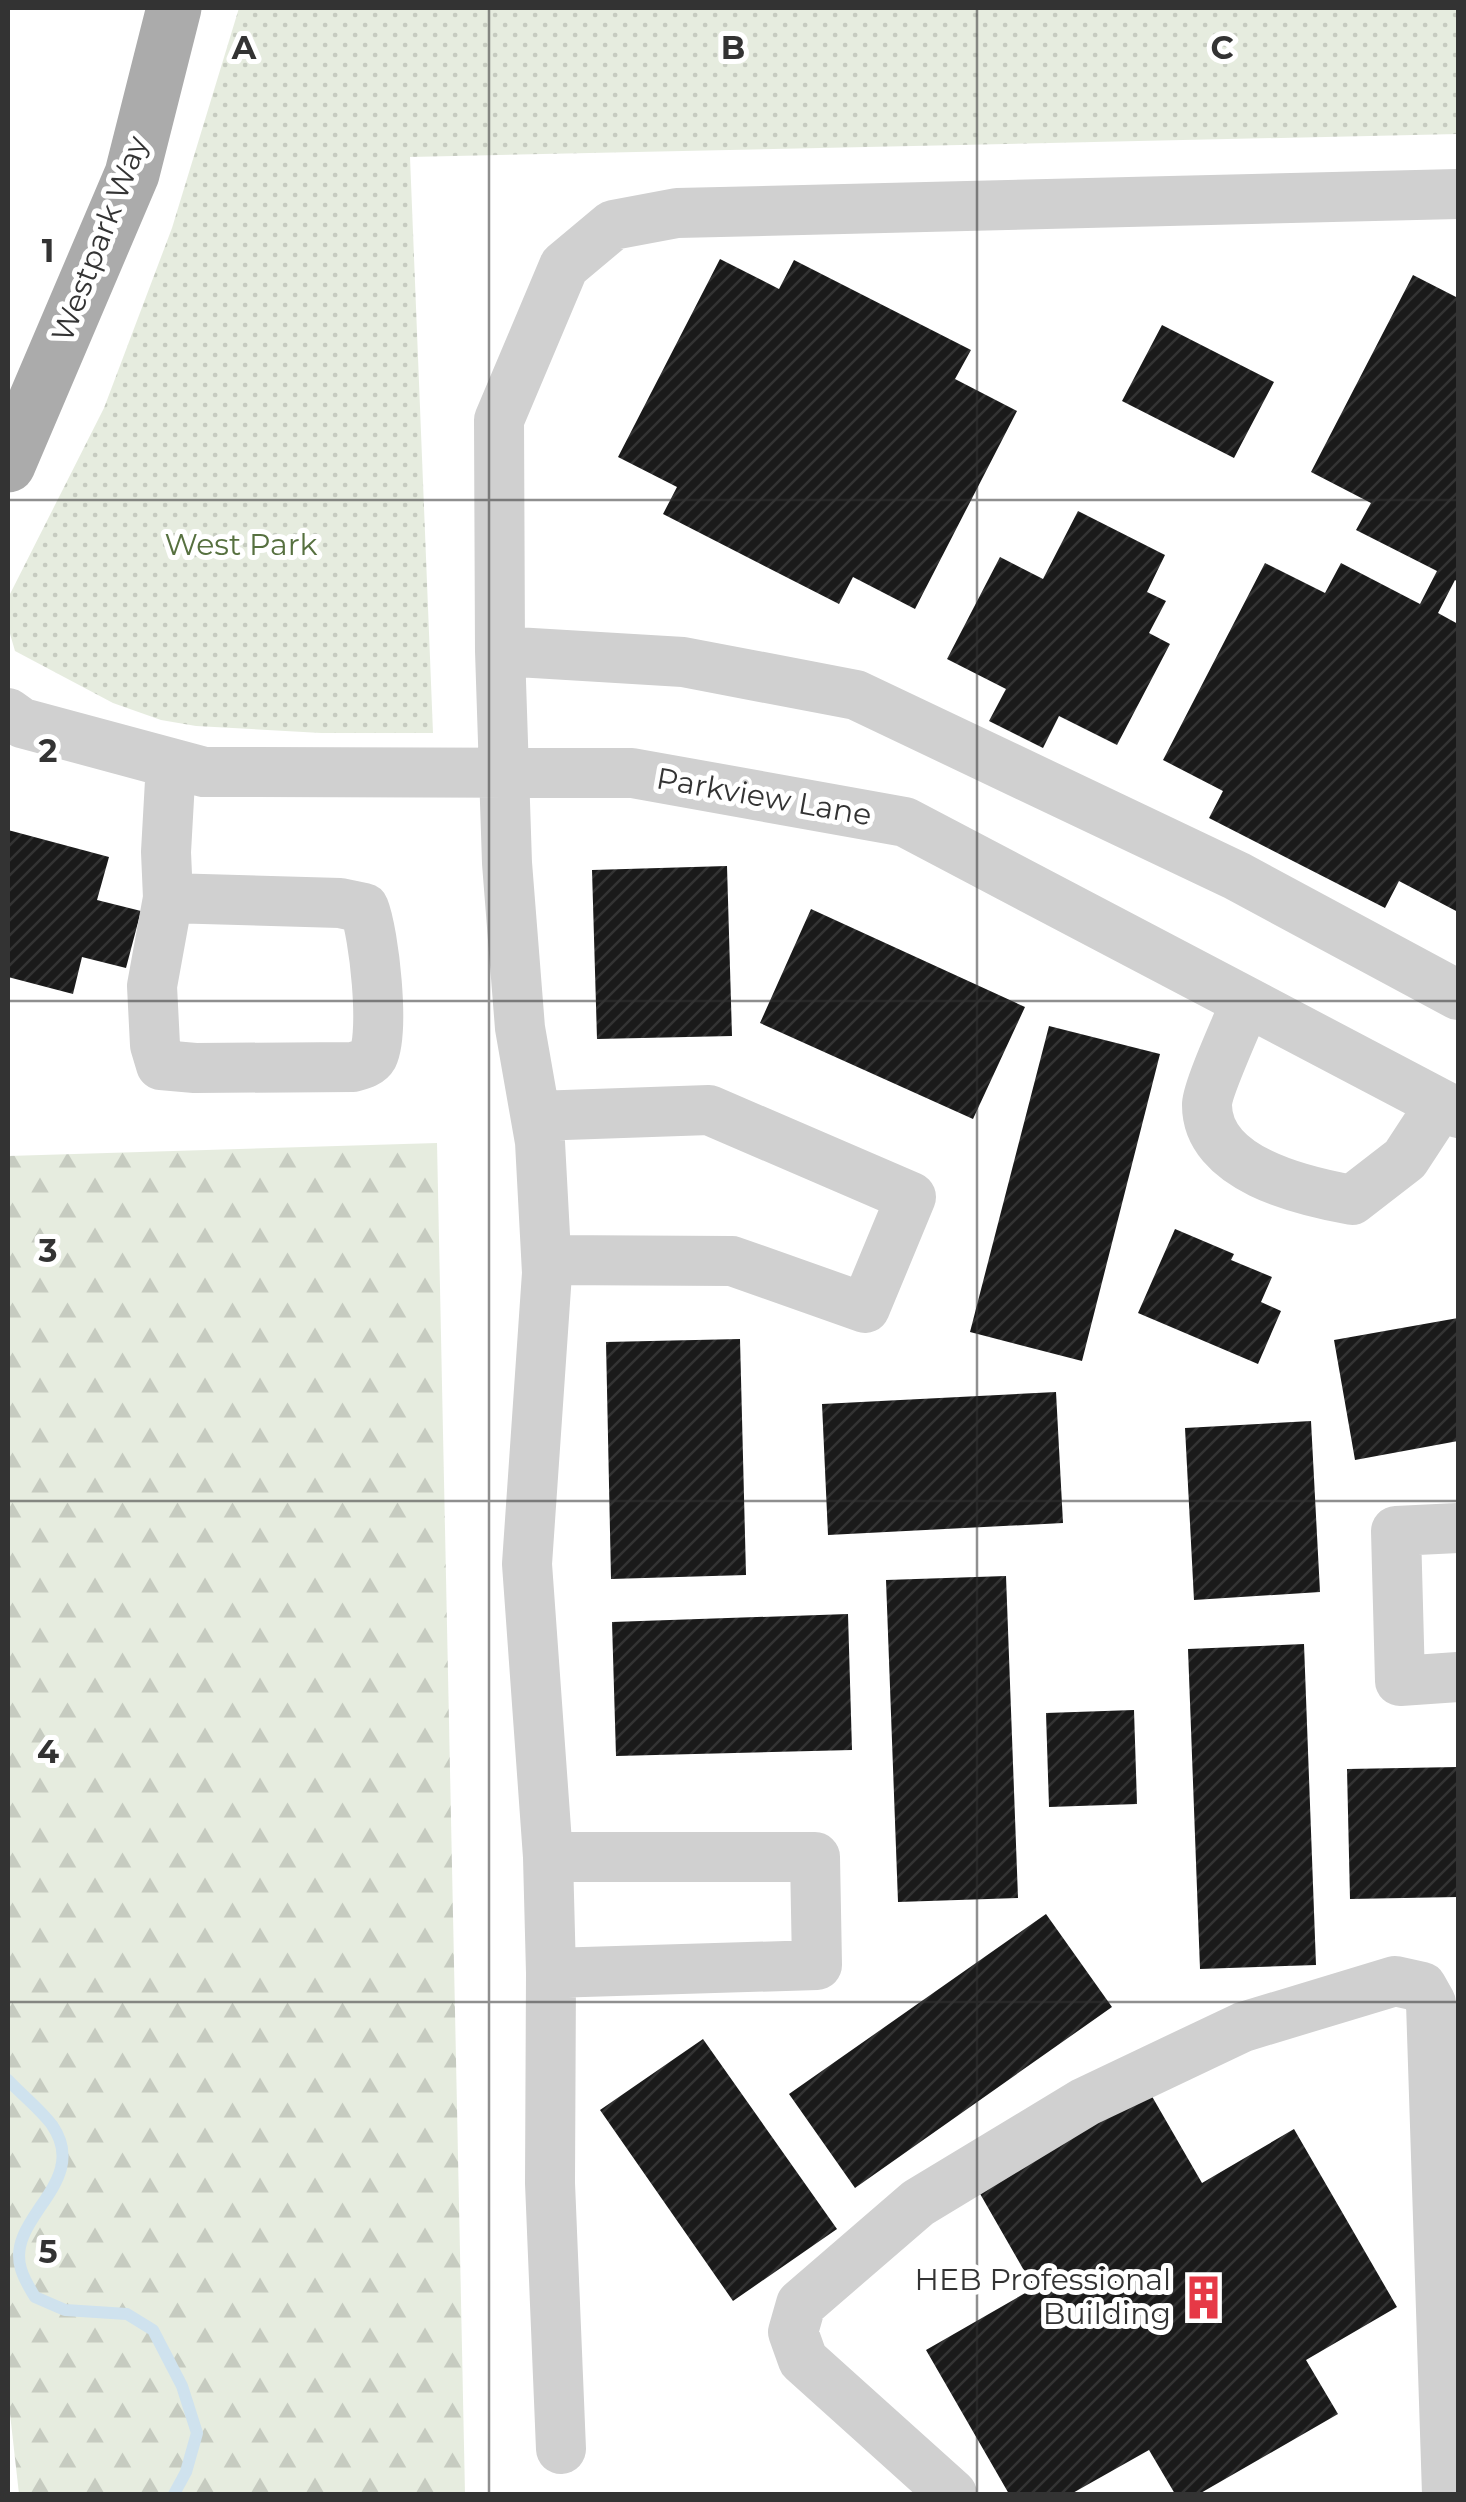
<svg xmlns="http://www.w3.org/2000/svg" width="1466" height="2502" font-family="Montserrat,sans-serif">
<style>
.forest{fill:url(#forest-firs)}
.park{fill:url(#park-dots)}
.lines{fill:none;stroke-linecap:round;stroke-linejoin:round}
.stream{stroke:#cfe2ee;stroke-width:12}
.building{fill:url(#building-hatch)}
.minor{stroke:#d0d0d0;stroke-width:50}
.major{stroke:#ababab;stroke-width:55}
.grid{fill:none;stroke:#333;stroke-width:2.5;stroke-opacity:0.55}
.labels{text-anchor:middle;stroke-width:10;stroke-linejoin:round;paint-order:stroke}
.street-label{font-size:30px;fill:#333;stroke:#fff}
.park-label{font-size:30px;fill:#56703f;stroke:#fff}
.poi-label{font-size:30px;fill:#333;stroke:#fff;text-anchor:end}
.grid-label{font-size:32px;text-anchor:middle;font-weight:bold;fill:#333;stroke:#fff;stroke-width:10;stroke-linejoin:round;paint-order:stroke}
</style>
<defs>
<pattern id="forest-firs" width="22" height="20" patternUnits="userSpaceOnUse" patternTransform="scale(2.5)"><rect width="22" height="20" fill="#e6ecdf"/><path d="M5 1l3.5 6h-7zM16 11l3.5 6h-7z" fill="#c6cbc0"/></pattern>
<pattern id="park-dots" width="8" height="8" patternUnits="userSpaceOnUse" patternTransform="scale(2.5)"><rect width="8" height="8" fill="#e6ecdf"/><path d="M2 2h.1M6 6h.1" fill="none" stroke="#c6cbc0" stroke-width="1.8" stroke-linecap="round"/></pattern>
<pattern id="building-hatch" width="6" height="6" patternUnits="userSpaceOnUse" patternTransform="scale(2.5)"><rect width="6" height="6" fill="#1a1a1a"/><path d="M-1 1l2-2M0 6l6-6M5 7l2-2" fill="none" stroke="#333"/></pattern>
</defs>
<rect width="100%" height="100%" fill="#fff"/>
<path class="forest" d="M437 1143 465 2494H19L8 2396V1156Z"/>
<path class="park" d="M239 8H1458V134L410 157 433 733H321L196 726 161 720 113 703 15 651 8 627V598L104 408 172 228Z"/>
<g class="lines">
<path class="stream" d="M8 2080C22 2095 40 2109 52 2125 92 2183 5 2217 21 2269 24 2279 30 2289 35 2297L65 2310 127 2314 153 2330 182 2386 197 2433 186 2472 174 2494"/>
</g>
<path class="building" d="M720 259 779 289 794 260 971 350 955 379 1017 411 915 609 853 577 839 604 663 514 677 487 618 457Z
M1413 275 1458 298V582L1455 580 1438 613 1458 624V912L1399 881 1385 908 1209 818 1223 791 1163 760 1265 563 1325 593 1341 563 1420 604 1437 571 1356 530 1371 503 1311 472Z
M1162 325 1274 382 1234 458 1122 401Z
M1078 511 1165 555 1147 592 1166 601 1149 633 1170 644 1117 745 1059 716 1043 748 989 721 1006 689 947 659 1000 557 1043 579Z
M8 830 109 857 97 900 141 911 126 968 82 957 73 994 8 977Z
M727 866 732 1036 597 1039 592 870Z
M811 909 1025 1007 973 1119 760 1023Z
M1049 1026 1160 1054 1082 1361 970 1332Z
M1175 1229 1234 1254 1231 1260 1272 1277 1261 1302 1281 1311 1258 1364 1138 1313Z
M1458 1318V1441L1355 1460 1334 1340Z
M740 1339 746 1575 611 1579 606 1342Z
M1056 1392 1063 1523 828 1535 822 1404Z
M1311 1421 1320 1592 1194 1600 1185 1428Z
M1006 1576 1018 1898 898 1902 886 1580Z
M848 1614 852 1750 616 1756 612 1622Z
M1304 1644 1316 1965 1200 1969 1188 1649Z
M1134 1710 1137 1804 1049 1807 1046 1713Z
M1458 1767V1897L1350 1899 1347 1769Z
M1046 1914 1112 2007 855 2188 789 2094Z
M703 2039 837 2229 733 2301 600 2110Z
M1146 2086 1202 2183 1294 2129 1397 2307 1306 2360 1338 2414 1199 2494H1175L1149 2450 1071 2494H1009L926 2350 1034 2288 975 2185Z"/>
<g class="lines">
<path class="minor" d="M1458 194 677 213 613 225 564 266 499 420 500 651 683 662 856 695 1237 876 1458 995
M500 651 507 863 520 1028 540 1142 547 1273 527 1564 548 1857 551 1973 550 2183 561 2449
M8 713 22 723 204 772 632 773 905 822 1458 1113
M168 898 340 903 364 908C374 933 385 1032 373 1056 369 1063 360 1065 353 1067L195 1068 161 1065 155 1045 152 986 168 898 166 852 171 763
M1246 1002C1238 1022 1208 1087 1207 1104 1206 1169 1302 1191 1352 1200L1405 1159 1441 1104
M536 1116 709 1110 911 1197 865 1308 732 1261 547 1260
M1458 1528 1396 1531 1400 1681 1458 1677
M548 1857H815L817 1965 551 1973
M952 2494 803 2360 793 2332 801 2304 918 2203 1085 2102 1243 2027 1395 1981 1422 1987 1431 2003 1447 2494"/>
<path class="major" d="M8 465 132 174 174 8"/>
</g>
<path class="grid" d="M489 8V2494M977 8V2494M8 500H1458M8 1001H1458M8 1501H1458M8 2002H1458"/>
<defs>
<symbol id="building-bare" viewBox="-9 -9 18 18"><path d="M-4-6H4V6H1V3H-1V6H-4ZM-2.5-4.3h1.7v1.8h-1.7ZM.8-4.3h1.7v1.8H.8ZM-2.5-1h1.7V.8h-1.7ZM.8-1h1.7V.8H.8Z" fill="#e63946" stroke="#fff" stroke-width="2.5" paint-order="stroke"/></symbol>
</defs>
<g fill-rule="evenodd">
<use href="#building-bare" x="1172" y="2266" width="63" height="63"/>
</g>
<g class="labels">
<g class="street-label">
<text transform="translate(100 239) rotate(-69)" y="10">Westpark Way</text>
<text transform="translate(764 797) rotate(10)" y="10">Parkview Lane</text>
</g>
<g class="park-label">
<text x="241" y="555">West Park</text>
</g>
<g class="poi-label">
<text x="1171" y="2290">HEB Professional<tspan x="1171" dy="34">Building</tspan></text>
</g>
</g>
<g class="grid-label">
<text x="244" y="59">A</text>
<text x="733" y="59">B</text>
<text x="1222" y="59">C</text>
<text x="48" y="262">1</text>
<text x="48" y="762">2</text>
<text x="48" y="1262">3</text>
<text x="48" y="1763">4</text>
<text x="48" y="2263">5</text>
</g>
<rect width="1466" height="2502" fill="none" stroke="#333333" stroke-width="20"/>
</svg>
